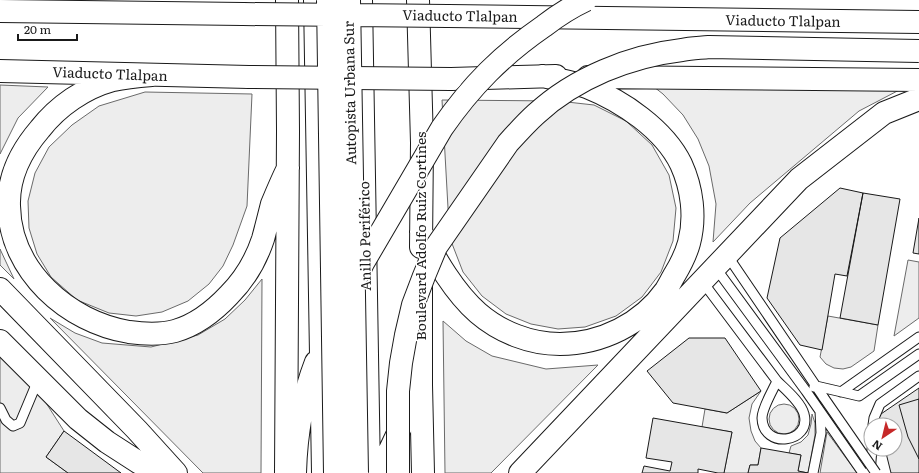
<svg xmlns="http://www.w3.org/2000/svg" width="919" height="473" font-family="Literata,serif">
<style>
.built{fill:#ededed;stroke:#6a6a6a}
.building{fill:#e6e6e6;stroke:#1a1a1a}
.lines{fill:none;stroke-linecap:round;stroke-linejoin:round}
.lane-casing{stroke:#1a1a1a;stroke-width:11}
.secondary-casing{stroke:#1a1a1a;stroke-width:24}
.highway-casing{stroke:#1a1a1a;stroke-width:24}
.lane{stroke:#fff;stroke-width:9}
.secondary{stroke:#fff;stroke-width:22}
.highway{stroke:#fff;stroke-width:22}
.lane-bridge-casing{stroke:#1a1a1a;stroke-width:11;stroke-linecap:butt}
.secondary-bridge-casing{stroke:#1a1a1a;stroke-width:24;stroke-linecap:butt}
.highway-bridge-casing{stroke:#1a1a1a;stroke-width:24;stroke-linecap:butt}
.lane-bridge{stroke:#fff;stroke-width:9}
.secondary-bridge{stroke:#fff;stroke-width:22}
.highway-bridge{stroke:#fff;stroke-width:22}
.labels{text-anchor:middle;stroke-width:3;stroke-linejoin:round;paint-order:stroke}
.street-label{font-size:14px;fill:#1a1a1a;stroke:#fff}
</style>
<rect width="100%" height="100%" fill="#fff"/>
<path class="built" d="M640 76 905 87 859 111 750 203 713 242 716 204 709 166 698 139 683 115 663 94Z
M0 85 48 87 18 118 0 154Z
M145 92 252 94 247 206 233 245 223 266 209 284 188 301 162 312 136 316 109 313 77 300 51 277 37 254 29 228 28 201 35 173 49 147 72 125 99 106Z
M442 100 558 101 594 105 626 121 652 145 669 175 676 208 673 241 661 272 642 297 616 316 585 327 558 329 531 324 506 314 482 296 463 272 451 241 448 208Z
M0 249 14 279 0 265Z
M908 260 919 262V318L894 336Z
M262 279 261 473H203L50 318 75 333 102 343 151 347 198 335 225 319 245 300Z
M828 316 878 325 874 351 851 367 843 369 834 368 826 364 820 357Z
M443 321 466 341 492 356 546 369 598 365 491 473H445Z
M0 347 32 381 64 431 46 457 68 473H0Z
M761 391 752 404 749 418 751 431 755 441 761 448 758 465H750L748 473H724L732 432 702 427 705 409 727 413Z
M769 419a15 15 0 1 1 30 0a15 15 0 1 1-30 0Z
M812 414 815 423V435L808 473 798 471 801 455 789 453 791 446 801 442 808 435 811 424Z
M827 432 857 473H820Z"/>
<path class="building" d="M840 188 863 193 847 276 835 274 822 350 800 345 767 298 780 238Z
M863 193 900 199 878 325 840 318Z
M919 218V254L913 253Z
M689 338H725L761 391 727 413 673 403 647 371Z
M919 388V473H891L885 449H895V425H880L878 416Z
M919 399V459L908 437 899 405Z
M653 418 732 432 724 473H718L698 469V473H642L644 466 670 471 672 462 646 458Z
M64 431 121 473H68L46 457Z
M761 448 801 455 798 471 808 473H748L750 465H758Z"/>
<g class="lines">
<defs>
<path id="lane" d="M727 255 824 398
M715 267 806 391 863 473
M702 281 777 381
M777 381C785 389 801 402 804 414 812 443 763 450 762 418 762 408 773 390 777 381Z
M814 387 816 386 859 396 919 354
M841 392 919 337
M0 408 6 420 13 426 20 423 38 380
M873 425 874 418 880 404 919 376
M813 473 821 433 820 411
M870 473 872 449"/>
<path id="secondary" d="M418 0 422 143 421 247
M0 71 249 77
M152 75C139 76 126 77 113 80 84 88 58 106 40 129 21 151 8 177 9 206 10 271 68 322 129 332 144 334 160 335 175 331 196 325 214 311 229 295 244 280 256 260 263 239 266 228 269 216 272 204 277 192 282 180 288 168
M588 77 919 80
M451 79 556 76
M421 232C436 260 454 292 478 313 500 332 530 344 560 344 601 344 642 324 666 290 669 285 672 279 675 274 681 264 686 254 689 243 696 217 692 188 681 164 664 129 622 101 587 87 572 82 557 79 542 76
M421 287V385L423 473
M0 289 137 430 176 473
M0 341 78 419 107 442 138 462 157 473
M286 473 288 131 287 0
M520 473 799 179 884 113 919 99"/>
<path id="highway" d="M315 0 323 473
M361 0 369 473
M0 11 243 14
M448 16 919 22
M295 473C296 435 302 398 316 362
M379 473 421 385"/>
</defs>
<use href="#lane" class="lane-casing"/>
<use href="#secondary" class="secondary-casing"/>
<use href="#highway" class="highway-casing"/>
<use href="#lane" class="lane"/>
<use href="#secondary" class="secondary"/>
<use href="#highway" class="highway"/>
<defs>
<path id="lane-bridge" d="M824 398 876 473"/>
<path id="secondary-bridge" d="M249 77 451 79"/>
<path id="highway-bridge" d="M328 0 335 473
M349 0 357 473
M243 14 448 16
M355 280 363 263 442 128C471 86 502 55 544 26 557 16 571 7 586 0
M398 473V391L401 363 406 335 413 305 424 276 436 247 508 143C517 133 526 123 536 114 575 78 630 56 682 50 691 48 700 48 709 47L919 51"/>
</defs>
<use href="#lane-bridge" class="lane-bridge-casing"/>
<use href="#secondary-bridge" class="secondary-bridge-casing"/>
<use href="#highway-bridge" class="highway-bridge-casing"/>
<use href="#lane-bridge" class="lane-bridge"/>
<use href="#secondary-bridge" class="secondary-bridge"/>
<use href="#highway-bridge" class="highway-bridge"/>
</g>
<g class="labels">
<g class="street-label">
<text transform="translate(460 16) rotate(1)" y="5">Viaducto Tlalpan</text>
<text transform="translate(783 21) rotate(1)" y="5">Viaducto Tlalpan</text>
<text transform="translate(110 74) rotate(2)" y="5">Viaducto Tlalpan</text>
<text transform="translate(350 93) rotate(-91)" y="5">Autopista Urbana Sur</text>
<text transform="translate(365 236) rotate(-91)" y="5">Anillo Periférico</text>
<text transform="translate(421 236) rotate(-90)" y="5">Boulevard Adolfo Ruiz Cortines</text>
</g>
</g>
<g transform="translate(883 437) rotate(215)"><circle r="19" fill="#ffffff" stroke="#a3a3a3"/>
<path d="M0-3L7 15L0 10L-7 15Z" fill="#c62828"/>
<text y="-6" font-size="11" font-weight="bold" text-anchor="middle" fill="#1a1a1a">N</text>
</g>
<path d="M18 34v6h59v-6" fill="none" stroke="#1a1a1a" stroke-width="2"/>
<text x="24" y="34" font-size="12" fill="#1a1a1a" stroke="#ffffff" stroke-width="3" paint-order="stroke">20 m</text>
</svg>
